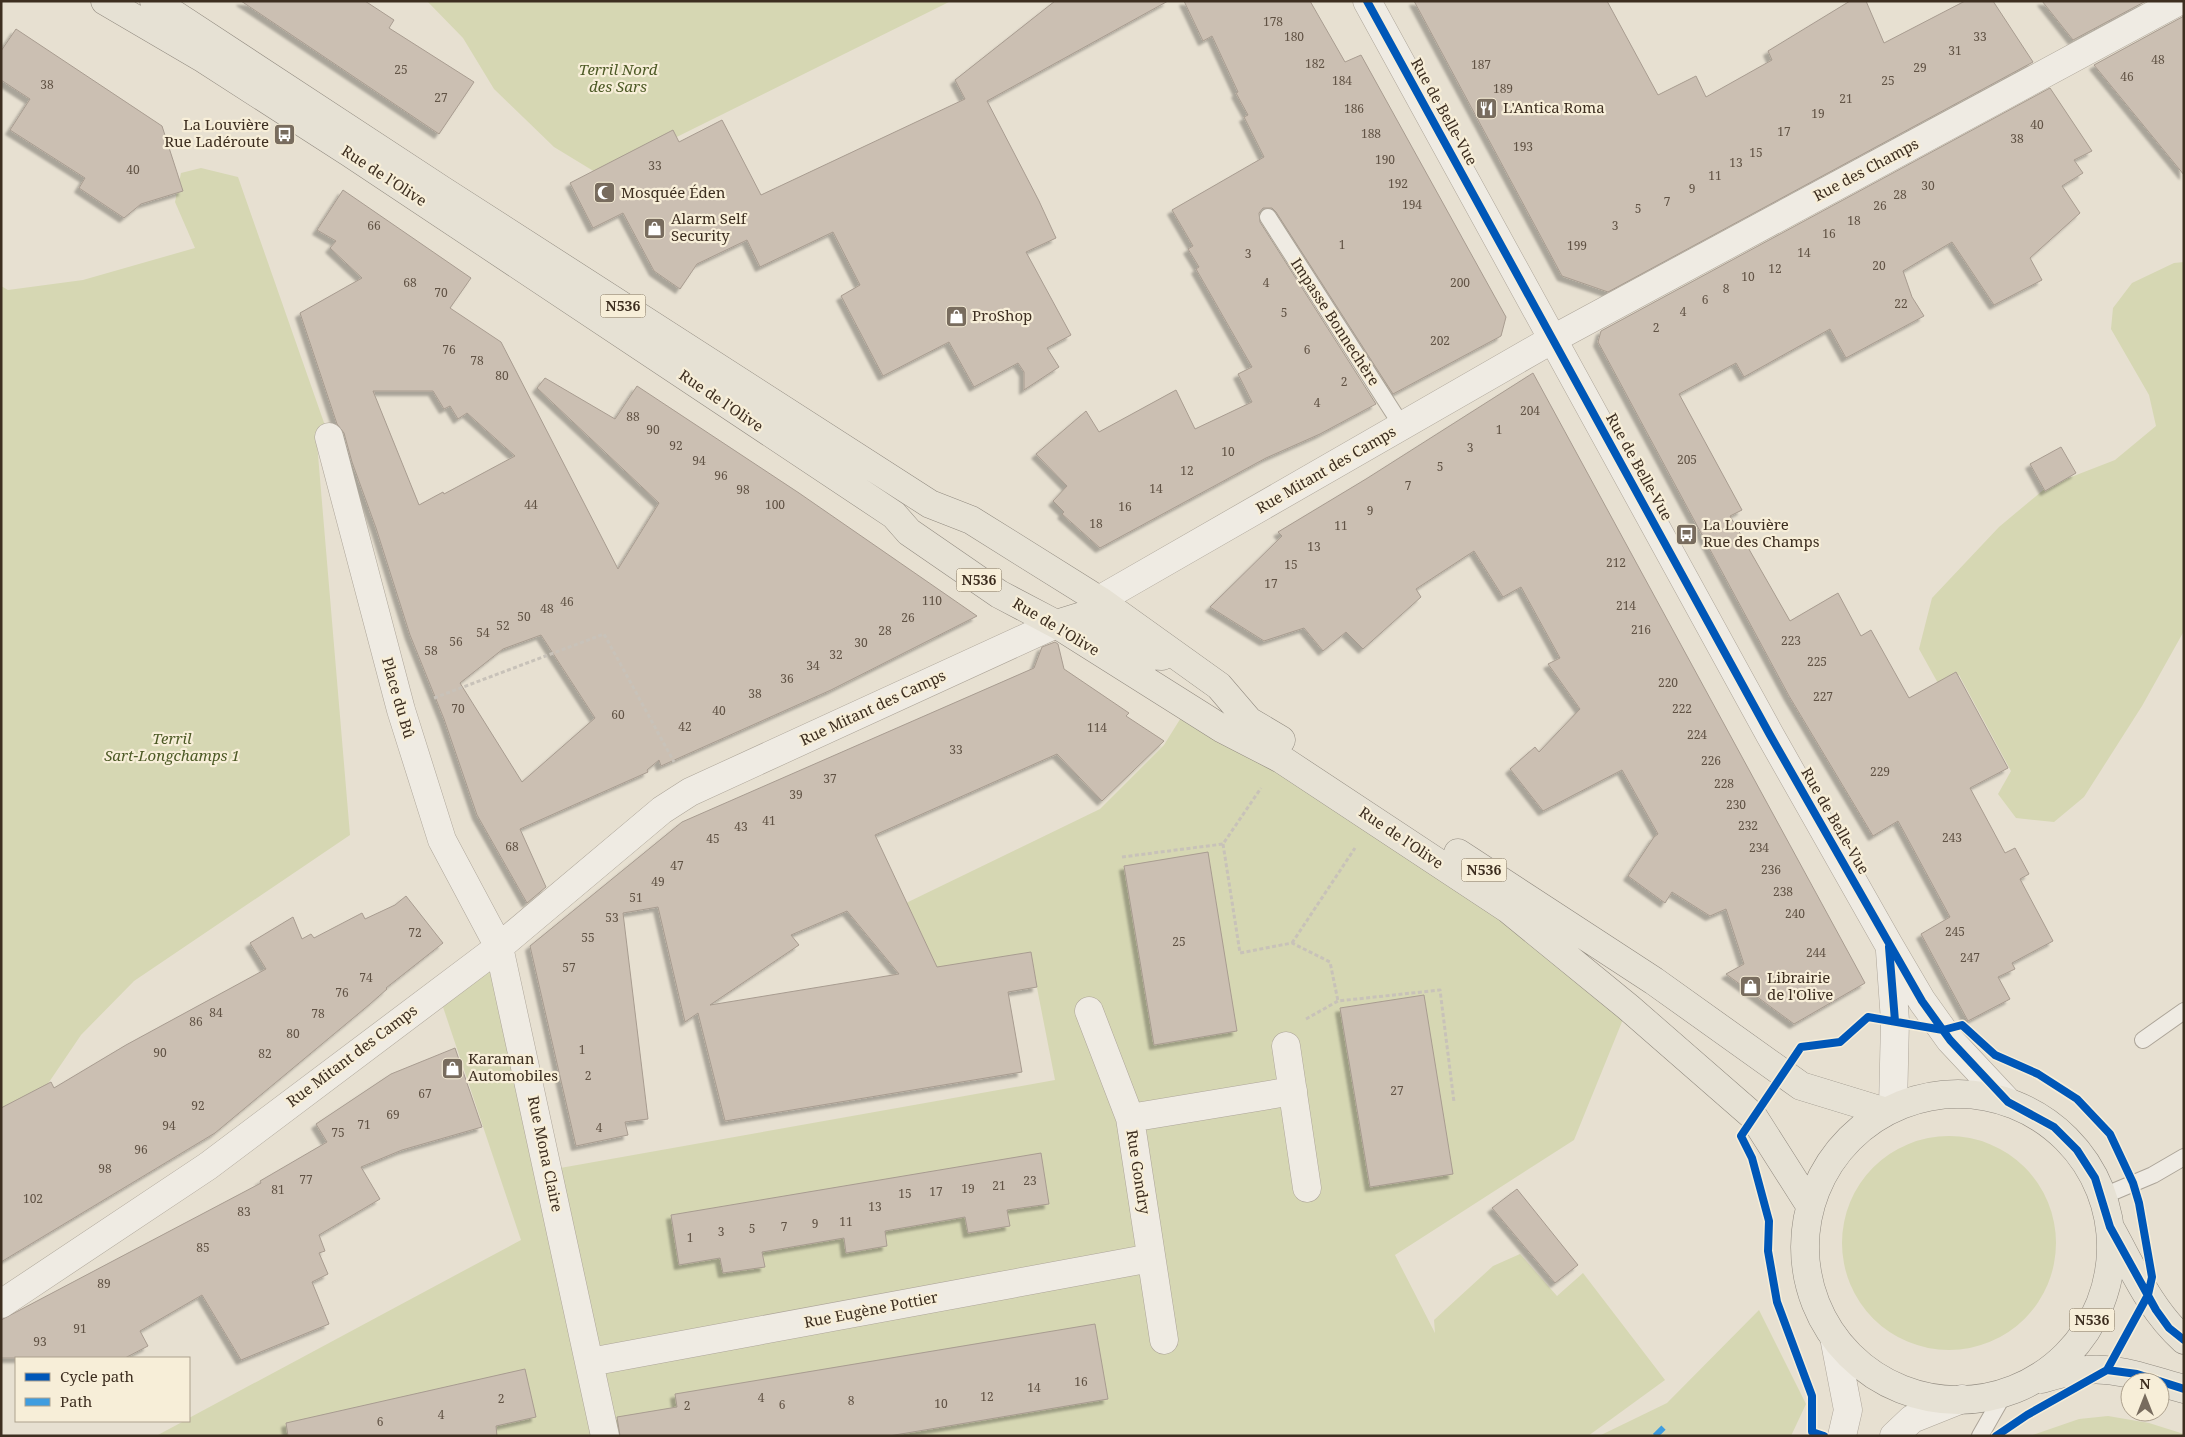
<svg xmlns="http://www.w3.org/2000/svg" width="2185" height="1437" font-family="'Noto Serif',serif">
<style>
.green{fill:#d6d7b3}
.building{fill:#cbbfb2;stroke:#a89c90;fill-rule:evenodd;filter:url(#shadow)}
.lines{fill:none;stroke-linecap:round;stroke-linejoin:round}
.service-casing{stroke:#ada599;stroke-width:18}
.minor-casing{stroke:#ada599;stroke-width:29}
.tertiary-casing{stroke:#ada599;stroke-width:29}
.primary-casing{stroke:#928b80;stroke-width:29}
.path{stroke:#c8c2b9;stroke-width:3;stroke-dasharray:4 2.5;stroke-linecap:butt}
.service{stroke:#efebe3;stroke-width:16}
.minor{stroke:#efebe3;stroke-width:28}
.tertiary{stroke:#efebe3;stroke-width:28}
.primary{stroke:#e6e1d4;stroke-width:28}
.quiet{stroke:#3f9de0;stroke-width:6;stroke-dasharray:12 6;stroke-linecap:butt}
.cycleway-casing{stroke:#f7eed8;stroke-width:11}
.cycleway{stroke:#0057b8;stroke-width:8}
.labels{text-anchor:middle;stroke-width:4.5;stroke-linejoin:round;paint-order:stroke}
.number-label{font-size:12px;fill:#605244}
.shield{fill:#f7eed8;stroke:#756857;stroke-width:1}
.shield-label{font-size:14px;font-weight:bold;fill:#3d2e20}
.park-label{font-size:15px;font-style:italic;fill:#4d5a26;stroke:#f7eed8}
.poi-label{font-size:15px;fill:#3d2e20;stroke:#f7eed8;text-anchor:start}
.street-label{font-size:15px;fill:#3d2e20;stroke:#f7eed8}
</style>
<defs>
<filter id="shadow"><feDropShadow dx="-4.5" dy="4.5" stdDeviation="1" flood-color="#0004"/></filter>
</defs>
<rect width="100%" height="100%" fill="#e7e0d1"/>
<path class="green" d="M427 1H951L600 175 554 147 494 89 463 38Z
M201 168 238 177 329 437 317 443 350 835 134 981 81 1035 43 1091 1 1113V286L8 290 83 280 195 248 175 202 181 173Z
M2184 262V631L2142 706 2084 797 2054 822 2016 818 1998 794 2011 771 1959 675 1939 685 1919 649 1932 598 1999 527 2048 486 2115 460 2156 426 2149 395 2111 329 2113 308 2132 283 2174 263Z
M1192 700 1628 1007 1574 1140 1395 1255 1435 1333 1434 1320 1493 1266 1520 1254 1557 1296 1583 1273 1665 1380 1588 1436H156L184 1421H189V1418L521 1240 438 992 499 947 549 1170 1055 1080 1031 957 938 973 904 904 1100 809 1164 745Z
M1842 1243a107 107 0 1 1 214 0a107 107 0 1 1-214 0Z
M1759 1310 1806 1404 1791 1436H1599L1667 1403Z
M2108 1416 2149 1423 2184 1434V1436H2030L2079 1419Z"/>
<path class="building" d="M241 1H365L394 20 389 28 474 82 439 134Z
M1055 1H1168L987 101 1039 201 1056 238 1026 252 1071 335 1047 348 1059 367 1024 390V372L1018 363 974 387 949 342 883 376 841 296 860 285 833 232 760 267 747 240 697 264 680 289 654 271 623 213 593 228 570 183 673 130 679 142 722 120 761 195 965 99 955 80Z
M1184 1H1310L1345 62 1361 55 1506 317 1501 336 1393 394 1276 212 1272 208H1263L1259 213 1260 222 1376 404 1320 434 1266 458 1100 548 1062 514 1064 512 1053 501 1067 486 1036 454 1086 411 1099 432 1176 390 1195 429 1252 402 1238 374 1252 367 1196 269 1199 267 1188 249 1193 246 1172 210 1264 157 1244 117 1248 115 1236 93 1238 92 1212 36 1203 41Z
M1414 1H1607L1658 95 1696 76 1706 97 1772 60 1768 51 1850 1H1866L1884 43 1965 1H1993L2033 62 1608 292 1562 276Z
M2042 1H2146L2073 40Z
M2184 16V175L2094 65Z
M16 29 162 126 183 191 141 204 124 218 79 188 85 178 10 130 30 99 1 80V51Z
M2050 88 2092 151 2074 160 2083 173 2062 186 2080 213 2030 258 2042 280 1994 305 1952 242 1903 271 1912 297 1924 316 1846 358 1830 329 1744 377 1736 363 1679 394 1742 510 1730 516 1790 621 1838 593 1861 636 1871 630 1909 698 1956 672 2008 768 1970 788 2005 853 2015 848 2029 874 2020 879 2053 941 2012 963 2015 969 1998 977 2010 999 1968 1021 1921 934 1950 917 1898 821 1873 836 1789 696 1598 342 1601 331Z
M343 190 471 278 450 308 501 342 618 569 659 503 537 388 545 378 615 419 637 386 799 493 977 616 831 690 661 766 659 760 647 770 648 772 520 829 546 887 527 903 477 815 444 719 410 635 376 528 352 462 344 433 337 424 300 313 362 278 330 248 336 241 317 230ZM373 391H433L444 409 450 406 458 419 467 413 515 456 444 494 443 492 419 505ZM541 635 595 718 522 782 460 683 503 649Z
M1533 373 1865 983 1794 1024 1726 974 1744 964 1726 909 1710 916 1672 892 1665 903 1628 876 1654 837 1658 834 1622 770 1543 811 1510 769 1535 747 1539 752 1580 709 1548 664 1560 658 1521 587 1503 597 1474 551 1416 589 1421 597 1363 649 1346 632 1323 651 1304 628 1264 641 1210 607 1282 536 1278 532 1366 479Z
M2061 447 2076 473 2045 491 2030 464Z
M1055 642 1058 644 1064 669 1129 713 1126 716 1164 741 1102 801 1057 754 875 835 937 967 1031 952 1037 987 1008 992 1022 1072 725 1121 698 1013 685 1022 658 907 623 913 648 1119 625 1122 628 1135 576 1146 530 946 682 822 1034 668 1042 647ZM847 911 899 974 710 1005 799 945 791 935Z
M1208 852 1237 1031 1154 1045 1124 866Z
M406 896 443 943 386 988 387 989 370 1004 215 1133 1 1262V1108L51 1082 54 1088 126 1045 266 969 250 943 293 917 302 939 311 934 314 938 362 913 365 919 395 905Z
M1424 995 1453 1174 1370 1187 1340 1008Z
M455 1048 482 1127 402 1150 361 1167 380 1199 319 1235 325 1251 319 1253 328 1274 312 1282 329 1324 241 1360 202 1295 140 1331 148 1346 125 1358H1V1320L261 1183 260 1181 327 1142 316 1124 391 1074Z
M1041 1153 1049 1204 1007 1210 1010 1226 968 1233 965 1217 885 1231 887 1246 846 1253 844 1238 762 1252 765 1267 723 1273 720 1258 679 1265 671 1215Z
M1517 1189 1578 1265 1555 1283 1492 1208Z
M1095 1324 1108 1399 889 1436H620L617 1417 677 1407 675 1394Z
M525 1369 536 1417 496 1426 497 1436H288L286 1423Z"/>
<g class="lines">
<defs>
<path id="service" d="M1268 217 1402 426
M2143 1040 2184 1011
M2101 1197 2153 1175 2184 1157
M1980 1436 2005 1392"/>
<path id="minor" d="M329 437 401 710 442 840 499 947 605 1436
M1099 600 1553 339 2179 1
M1089 1011 1130 1118 1164 1340
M1286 1046 1307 1188
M1130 1118 1293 1091
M1 1304 208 1166 499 947 662 810 690 792 1056 624
M590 1362 1151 1258"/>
<path id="tertiary" d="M1367 1 1770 735 1889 945 1922 1001 1950 1040 2008 1102
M1890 951 1895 1021 1893 1107
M1834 1337 1848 1410 1842 1436
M1894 1436 1912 1419 1962 1399"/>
<path id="primary" d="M105 1 204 59 350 153 894 515 909 532 999 594 1056 624 1221 728 1281 759 1508 909 1628 1007 1753 1116 1809 1204
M154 1 442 190 930 504 971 520 1099 600 1219 686 1249 721 1281 740
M1056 624 1085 615 1146 655 1162 656
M1458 853 1654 981 1801 1086 1886 1112
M1805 1247a153 153 0 1 1 306 0a153 153 0 1 1-306 0Z
M2112 1231C2133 1269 2151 1311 2184 1340
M2042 1379C2102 1360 2126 1373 2184 1389"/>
</defs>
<use href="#service" class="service-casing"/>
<use href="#minor" class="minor-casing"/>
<use href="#tertiary" class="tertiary-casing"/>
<use href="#primary" class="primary-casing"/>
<path class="path" d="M434 698 604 634 674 762
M1223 844 1240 953 1292 943 1330 962 1338 1001
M1122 857 1223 844 1261 788
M1292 943 1355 848
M1306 1019 1338 1001 1440 990 1454 1102"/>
<use href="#service" class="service"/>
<use href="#minor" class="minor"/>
<use href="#tertiary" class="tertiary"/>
<use href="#primary" class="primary"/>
<path class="quiet" d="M1655 1436 1665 1426"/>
<defs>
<path id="cycleway" d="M1367 1 1770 735 1922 1001 1950 1040 2008 1102 2054 1127 2077 1150 2095 1178 2110 1227 2156 1310 2169 1328 2184 1340
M1889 947 1895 1021
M2107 1370 2137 1374 2184 1389
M1824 1436 1812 1432V1396L1777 1302 1768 1251 1769 1221 1752 1158 1741 1136 1801 1047 1840 1042 1868 1017 1943 1030 1962 1025 1995 1055 2038 1074 2077 1099 2110 1134 2133 1183 2139 1203 2152 1277 2148 1295 2107 1370 2027 1415 1996 1436"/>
</defs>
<use href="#cycleway" class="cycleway-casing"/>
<use href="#cycleway" class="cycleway"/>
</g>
<defs>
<symbol id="restaurant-square" viewBox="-11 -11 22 22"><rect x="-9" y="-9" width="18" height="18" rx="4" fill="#786c5e" stroke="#f7eed8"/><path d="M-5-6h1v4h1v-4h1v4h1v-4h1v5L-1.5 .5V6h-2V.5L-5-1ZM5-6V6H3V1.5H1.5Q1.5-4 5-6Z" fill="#fff"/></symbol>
<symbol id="bus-square" viewBox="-11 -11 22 22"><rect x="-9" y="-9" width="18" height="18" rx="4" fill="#786c5e" stroke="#f7eed8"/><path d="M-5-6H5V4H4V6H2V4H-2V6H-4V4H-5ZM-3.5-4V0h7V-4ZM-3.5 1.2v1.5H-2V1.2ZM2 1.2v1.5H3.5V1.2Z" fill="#fff"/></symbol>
<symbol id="mosque-square" viewBox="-11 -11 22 22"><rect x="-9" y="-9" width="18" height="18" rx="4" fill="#786c5e" stroke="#f7eed8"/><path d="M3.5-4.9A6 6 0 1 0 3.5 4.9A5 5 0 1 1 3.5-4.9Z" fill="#fff"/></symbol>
<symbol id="shop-square" viewBox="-11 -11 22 22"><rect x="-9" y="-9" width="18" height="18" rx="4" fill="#786c5e" stroke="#f7eed8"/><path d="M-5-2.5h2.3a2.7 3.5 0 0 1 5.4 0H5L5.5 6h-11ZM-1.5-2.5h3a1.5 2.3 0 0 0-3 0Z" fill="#fff"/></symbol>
</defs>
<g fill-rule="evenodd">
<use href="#restaurant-square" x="1474" y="96" width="25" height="25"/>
<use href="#bus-square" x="272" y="122" width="25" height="25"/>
<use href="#mosque-square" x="592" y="180" width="25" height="25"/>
<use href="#shop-square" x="642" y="216" width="25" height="25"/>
<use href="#shop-square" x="944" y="304" width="25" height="25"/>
<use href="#bus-square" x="1674" y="522" width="25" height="25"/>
<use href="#shop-square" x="1738" y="974" width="25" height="25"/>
<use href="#shop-square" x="440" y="1056" width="25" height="25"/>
</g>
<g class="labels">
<g class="number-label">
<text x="1273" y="26">178</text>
<text x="1294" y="41">180</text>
<text x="1980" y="41">33</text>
<text x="1955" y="55">31</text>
<text x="2158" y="64">48</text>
<text x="1315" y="68">182</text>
<text x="1481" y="69">187</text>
<text x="1920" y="72">29</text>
<text x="401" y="74">25</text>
<text x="2127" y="81">46</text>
<text x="1342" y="85">184</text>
<text x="1888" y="85">25</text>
<text x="47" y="89">38</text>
<text x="1503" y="93">189</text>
<text x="441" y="102">27</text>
<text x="1846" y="103">21</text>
<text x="1354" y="113">186</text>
<text x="1818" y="118">19</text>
<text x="2037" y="129">40</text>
<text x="1784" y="136">17</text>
<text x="1371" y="138">188</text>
<text x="2017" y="143">38</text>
<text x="1523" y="151">193</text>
<text x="1756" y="157">15</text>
<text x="1385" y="164">190</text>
<text x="1736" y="167">13</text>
<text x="655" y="170">33</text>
<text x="133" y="174">40</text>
<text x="1715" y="180">11</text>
<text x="1398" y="188">192</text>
<text x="1928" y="190">30</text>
<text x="1692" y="193">9</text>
<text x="1900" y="199">28</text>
<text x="1667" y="206">7</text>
<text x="1412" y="209">194</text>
<text x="1880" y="210">26</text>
<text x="1638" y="213">5</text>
<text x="1854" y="225">18</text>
<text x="374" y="230">66</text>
<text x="1615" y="230">3</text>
<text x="1829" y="238">16</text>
<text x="1342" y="249">1</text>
<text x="1577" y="250">199</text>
<text x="1804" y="257">14</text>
<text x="1248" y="258">3</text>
<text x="1879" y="270">20</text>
<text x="1775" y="273">12</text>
<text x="1748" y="281">10</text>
<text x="410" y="287">68</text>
<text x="1266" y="287">4</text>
<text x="1460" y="287">200</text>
<text x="1726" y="293">8</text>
<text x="441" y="297">70</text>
<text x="1705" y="304">6</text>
<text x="1901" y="308">22</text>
<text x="1683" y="316">4</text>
<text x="1284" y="317">5</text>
<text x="1656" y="332">2</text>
<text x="1440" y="345">202</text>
<text x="449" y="354">76</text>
<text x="1307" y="354">6</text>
<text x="477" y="365">78</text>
<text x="502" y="380">80</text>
<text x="1344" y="386">2</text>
<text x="1317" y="407">4</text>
<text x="1530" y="415">204</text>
<text x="633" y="421">88</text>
<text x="653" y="434">90</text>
<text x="1499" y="434">1</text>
<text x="676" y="450">92</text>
<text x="1470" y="452">3</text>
<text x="1228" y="456">10</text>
<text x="1687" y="464">205</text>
<text x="699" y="465">94</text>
<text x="1440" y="471">5</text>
<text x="1187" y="475">12</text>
<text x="721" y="480">96</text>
<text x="1408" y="490">7</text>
<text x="1156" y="493">14</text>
<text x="743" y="494">98</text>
<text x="531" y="509">44</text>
<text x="775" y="509">100</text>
<text x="1125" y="511">16</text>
<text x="1370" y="515">9</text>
<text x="1096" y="528">18</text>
<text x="1341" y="530">11</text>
<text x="1314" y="551">13</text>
<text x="1616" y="567">212</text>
<text x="1291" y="569">15</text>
<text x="1271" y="588">17</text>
<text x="932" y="605">110</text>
<text x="567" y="606">46</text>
<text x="1626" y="610">214</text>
<text x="547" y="613">48</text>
<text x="524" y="621">50</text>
<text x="908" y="622">26</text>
<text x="503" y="630">52</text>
<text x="1641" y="634">216</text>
<text x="885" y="635">28</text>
<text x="483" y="637">54</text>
<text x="1791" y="645">223</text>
<text x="456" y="646">56</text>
<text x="861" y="647">30</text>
<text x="431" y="655">58</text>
<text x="836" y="659">32</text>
<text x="1817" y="666">225</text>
<text x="813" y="670">34</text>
<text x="787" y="683">36</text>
<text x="1668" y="687">220</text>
<text x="755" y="698">38</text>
<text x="1823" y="701">227</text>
<text x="458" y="713">70</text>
<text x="1682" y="713">222</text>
<text x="719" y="715">40</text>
<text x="618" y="719">60</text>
<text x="685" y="731">42</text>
<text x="1097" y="732">114</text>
<text x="1697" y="739">224</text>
<text x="956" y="754">33</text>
<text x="1711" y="765">226</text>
<text x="1880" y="776">229</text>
<text x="830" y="783">37</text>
<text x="1724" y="788">228</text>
<text x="796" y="799">39</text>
<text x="1736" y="809">230</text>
<text x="769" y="825">41</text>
<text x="1748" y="830">232</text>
<text x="741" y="831">43</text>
<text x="1952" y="842">243</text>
<text x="713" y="843">45</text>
<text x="512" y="851">68</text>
<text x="1759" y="852">234</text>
<text x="677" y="870">47</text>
<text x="1771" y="874">236</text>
<text x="658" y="886">49</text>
<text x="1783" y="896">238</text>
<text x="636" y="902">51</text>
<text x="1795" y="918">240</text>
<text x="612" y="922">53</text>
<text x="1955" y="936">245</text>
<text x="415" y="937">72</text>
<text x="588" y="942">55</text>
<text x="1179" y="946">25</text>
<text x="1816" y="957">244</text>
<text x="1970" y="962">247</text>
<text x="569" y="972">57</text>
<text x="366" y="982">74</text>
<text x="342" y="997">76</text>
<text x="216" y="1017">84</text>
<text x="318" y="1018">78</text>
<text x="196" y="1026">86</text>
<text x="293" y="1038">80</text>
<text x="582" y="1054">1</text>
<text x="160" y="1057">90</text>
<text x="265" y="1058">82</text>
<text x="588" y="1080">2</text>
<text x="1397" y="1095">27</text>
<text x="425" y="1098">67</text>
<text x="198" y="1110">92</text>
<text x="393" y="1119">69</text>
<text x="364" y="1129">71</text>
<text x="169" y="1130">94</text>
<text x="599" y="1132">4</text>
<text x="338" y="1137">75</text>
<text x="141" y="1154">96</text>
<text x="105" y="1173">98</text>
<text x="306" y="1184">77</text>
<text x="1030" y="1185">23</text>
<text x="999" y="1190">21</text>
<text x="968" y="1193">19</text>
<text x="278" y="1194">81</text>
<text x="936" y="1196">17</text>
<text x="905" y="1198">15</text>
<text x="33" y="1203">102</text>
<text x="875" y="1211">13</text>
<text x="244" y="1216">83</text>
<text x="846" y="1226">11</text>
<text x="815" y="1228">9</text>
<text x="784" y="1231">7</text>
<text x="752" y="1233">5</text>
<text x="721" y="1236">3</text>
<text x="690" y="1242">1</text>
<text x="203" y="1252">85</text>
<text x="104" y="1288">89</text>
<text x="80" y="1333">91</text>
<text x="40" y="1346">93</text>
<text x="1081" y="1386">16</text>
<text x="1034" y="1392">14</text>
<text x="987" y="1401">12</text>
<text x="761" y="1402">4</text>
<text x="501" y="1403">2</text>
<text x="851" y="1405">8</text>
<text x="941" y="1408">10</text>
<text x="782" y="1409">6</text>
<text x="687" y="1410">2</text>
<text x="441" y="1419">4</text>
<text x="380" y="1426">6</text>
</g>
<g class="shield">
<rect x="600.5" y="294.5" width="45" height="23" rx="4"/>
<rect x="956.5" y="568.5" width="45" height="23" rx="4"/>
<rect x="1461.5" y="858.5" width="45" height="23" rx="4"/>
<rect x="2069.5" y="1308.5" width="45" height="23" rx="4"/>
</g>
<g class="shield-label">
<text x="623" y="311">N536</text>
<text x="979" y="585">N536</text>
<text x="1484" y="875">N536</text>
<text x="2092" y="1325">N536</text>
</g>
<g class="park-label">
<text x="618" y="75">Terril Nord<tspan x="618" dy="17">des Sars</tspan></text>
<text x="172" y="744">Terril<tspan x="172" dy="17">Sart-Longchamps 1</tspan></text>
</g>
<g class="poi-label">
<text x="1503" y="113">L'Antica Roma</text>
<text x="269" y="130" text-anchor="end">La Louvière<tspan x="269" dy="17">Rue Ladéroute</tspan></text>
<text x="621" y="198">Mosquée Éden</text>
<text x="671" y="224">Alarm Self<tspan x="671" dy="17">Security</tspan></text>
<text x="972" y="321">ProShop</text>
<text x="1703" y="530">La Louvière<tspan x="1703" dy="17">Rue des Champs</tspan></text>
<text x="1767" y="983">Librairie<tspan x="1767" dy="17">de l'Olive</tspan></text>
<text x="468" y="1064">Karaman<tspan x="468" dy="17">Automobiles</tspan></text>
</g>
<g class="street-label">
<text transform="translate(1444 112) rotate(61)" y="5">Rue de Belle-Vue</text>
<text transform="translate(1866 170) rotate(-28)" y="5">Rue des Champs</text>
<text transform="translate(384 176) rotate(33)" y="5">Rue de l'Olive</text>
<text transform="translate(1335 322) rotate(57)" y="5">Impasse Bonnechère</text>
<text transform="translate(721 401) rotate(34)" y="5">Rue de l'Olive</text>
<text transform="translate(1639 467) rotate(61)" y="5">Rue de Belle-Vue</text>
<text transform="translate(1326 470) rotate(-30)" y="5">Rue Mitant des Camps</text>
<text transform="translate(1056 627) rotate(31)" y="5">Rue de l'Olive</text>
<text transform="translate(398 698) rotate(74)" y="5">Place du Bû</text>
<text transform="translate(873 708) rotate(-25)" y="5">Rue Mitant des Camps</text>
<text transform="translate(1835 821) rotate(60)" y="5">Rue de Belle-Vue</text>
<text transform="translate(1401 838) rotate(34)" y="5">Rue de l'Olive</text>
<text transform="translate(352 1056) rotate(-37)" y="5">Rue Mitant des Camps</text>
<text transform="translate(545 1154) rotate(78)" y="5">Rue Mona Claire</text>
<text transform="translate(1138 1172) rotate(81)" y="5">Rue Gondry</text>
<text transform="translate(871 1310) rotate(-11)" y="5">Rue Eugène Pottier</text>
</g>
</g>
<rect width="2185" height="1437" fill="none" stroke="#3d2e20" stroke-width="5"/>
<rect x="15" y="1357" width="175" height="65" fill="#f7eed8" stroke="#ada18e"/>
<rect x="25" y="1373" width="25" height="8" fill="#0057b8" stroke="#ada18e"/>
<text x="60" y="1382" font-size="15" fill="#3d2e20">Cycle path</text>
<rect x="25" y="1398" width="25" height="8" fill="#3f9de0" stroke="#ada18e"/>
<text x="60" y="1407" font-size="15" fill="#3d2e20">Path</text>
<g transform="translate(2145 1397)"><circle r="24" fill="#f7eed8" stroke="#ada18e"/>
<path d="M0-4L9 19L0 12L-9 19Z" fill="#786c5e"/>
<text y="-8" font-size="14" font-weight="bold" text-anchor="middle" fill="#3d2e20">N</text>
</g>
</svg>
